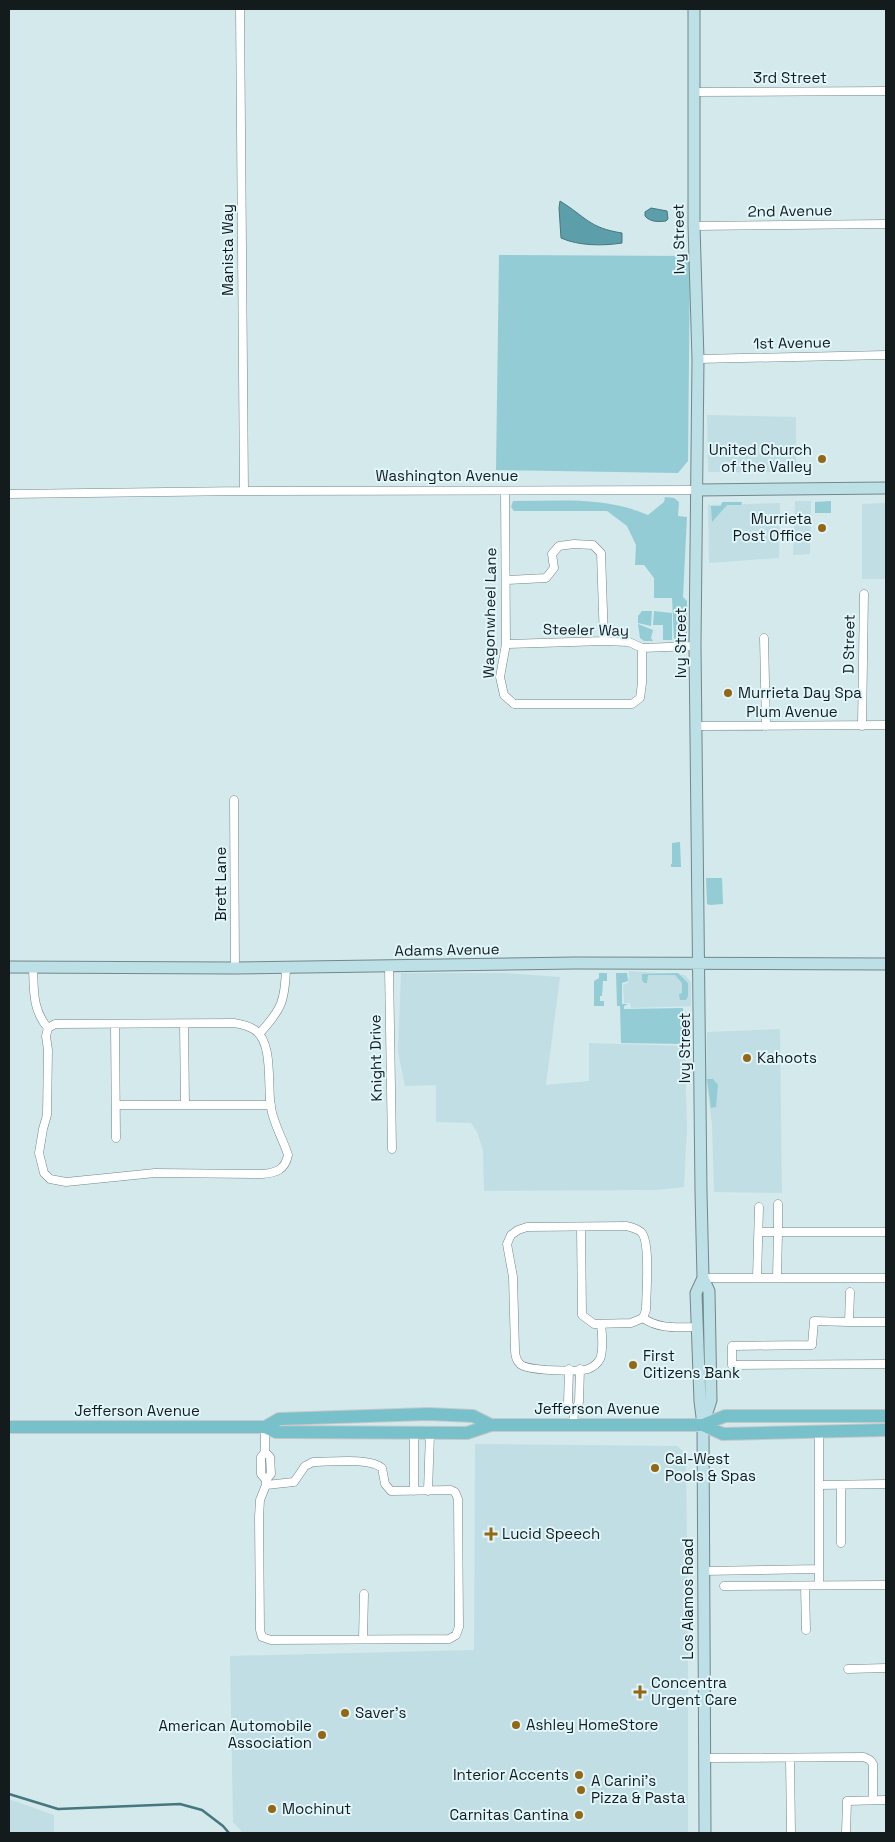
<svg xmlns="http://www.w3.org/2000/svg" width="895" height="1842" font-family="'Space Grotesk',sans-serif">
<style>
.built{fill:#c0dee4}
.green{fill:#93ccd5}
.water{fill:#5c9ea9;stroke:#46777f}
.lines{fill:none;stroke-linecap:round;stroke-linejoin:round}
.stream{stroke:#46777f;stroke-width:2.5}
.street-casing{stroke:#73878a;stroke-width:9}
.secondary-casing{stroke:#73878a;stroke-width:13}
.primary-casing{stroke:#c7c8c9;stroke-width:14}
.street{stroke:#fff;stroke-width:8}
.secondary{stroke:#bce0e5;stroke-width:11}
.primary{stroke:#79c1ca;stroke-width:12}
.poi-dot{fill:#946714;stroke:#e1f6fa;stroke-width:2}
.labels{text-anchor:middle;stroke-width:4;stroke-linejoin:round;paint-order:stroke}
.street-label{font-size:15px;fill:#141b1d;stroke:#e1f6fa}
.poi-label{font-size:15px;fill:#141b1d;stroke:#e1f6fa;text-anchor:start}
</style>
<rect width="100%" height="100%" fill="#d4e9ec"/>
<path class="built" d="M707 415 796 417V472H708Z
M795 501H811L810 554 793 555Z
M780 503 779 558 709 563 708 505Z
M886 503V579H862V504Z
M629 971 685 975 691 982V1006L631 1008 630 1003H624L623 985 628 983Z
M401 973H503L560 977 546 1085 589 1081V1043L685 1046 687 1130 684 1187 657 1190 484 1191 483 1150 477 1132 471 1123 436 1122V1085L405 1086 398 1052Z
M780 1029 782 1193 714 1192 712 1124 706 1081 707 1032Z
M475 1444 677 1446 686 1454 688 1644V1833H243L233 1822 230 1656 474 1650Z
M9 1799 54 1815V1833H9Z"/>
<path class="green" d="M499 255 690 256 688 461 678 473 496 470Z
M665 497 674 498 679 502 678 516 687 517 683 597 687 601V637L683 640H674L672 598H654V578L644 565H635L636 545 627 526 607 511H514L511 507 513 501C559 501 605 496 648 515L664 502Z
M831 501V513H815V502Z
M722 502H742L741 505H727L712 522 711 506H721Z
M642 611H652L651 626 638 623V616Z
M654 611 672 613V640H663V625H653Z
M638 624 653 630 651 638 653 641H644L640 638Z
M680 842 681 867H671V864H672V843Z
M706 878H722L723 904 710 905 707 904Z
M599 973H607V981H603L602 996H600V1001H604V1006H594V981L599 978Z
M616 973H627L628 981 622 983V1004H628L624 1006V1009L683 1008V1026L686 1044 621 1043 620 1006H617Z
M678 973 688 983V996L686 1000H680L679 994 682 993V983L675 975H648L647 983H644L642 980V974Z
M707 1079H713L718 1085 716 1107 711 1108Z"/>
<path class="water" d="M560 201C586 217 589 228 622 233V243C603 246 579 246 561 238L559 208Z
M651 208 667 211 668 219 666 221C658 222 650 222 645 216V212Z"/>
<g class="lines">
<path class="stream" d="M9 1794 58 1809 180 1804 202 1810 223 1826 229 1833"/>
<defs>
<path id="street" d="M240 9 244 491
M693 92 886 91
M694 226 886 224
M698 359 886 355
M505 491 506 644 500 677 504 695 514 704H632L640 698 642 683V648
M9 494 244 491 698 490
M507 580 546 578 554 568 552 554 559 546 574 544 593 545 601 553 604 641
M764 638 766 726
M506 644 604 641 629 642 642 648 695 646
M697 726 886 725
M862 726 864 594
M234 800 235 968
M33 967C34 989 32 1010 48 1028
M389 967 392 1149
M234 1023C241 1024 249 1026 255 1030 274 1043 267 1088 271 1108 274 1125 283 1139 288 1155 285 1170 276 1173 262 1174L155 1173 66 1182 50 1179 44 1173 39 1153 43 1129 47 1115 48 1050 46 1036 48 1028 55 1024Z
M115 1024 116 1138
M184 1024 185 1105
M259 1034C282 1009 285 1001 286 968
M116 1105H271
M581 1227 582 1315 594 1324 631 1323 643 1318
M759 1232H778V1204
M703 1278H886
M757 1278 759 1207
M777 1278 778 1232H886
M850 1292 849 1322 814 1321 812 1345 732 1346V1365L886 1364
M643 1318C660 1330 679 1327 698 1327
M849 1322H886
M601 1324C602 1334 604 1349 600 1359 598 1363 593 1367 588 1369 579 1372 526 1371 520 1364 516 1360 515 1355 515 1350L513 1277 507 1244 511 1235 518 1230 527 1227 626 1226C631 1227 636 1228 641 1232 651 1241 646 1295 646 1310L643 1318
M569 1369 568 1403 574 1413
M573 1425 574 1413 579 1402 580 1369
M265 1427V1452L261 1457V1474L266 1480
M819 1431V1585
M265 1452 270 1457 271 1474 266 1480V1485L260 1500 259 1517 260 1630 262 1637 271 1640 449 1639 456 1635 459 1627 458 1499 455 1492 451 1490 391 1491 385 1484 382 1468C370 1457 329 1462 313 1462L305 1466 294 1482 266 1485
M819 1485 886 1484
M841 1485V1543
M414 1491V1433
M428 1491 430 1433
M703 1571 819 1569
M724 1586 886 1585
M805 1586 806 1630
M363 1639 364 1594
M848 1669 886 1668
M704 1758 864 1757 870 1760 873 1764V1800
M790 1758 791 1833
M846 1833 847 1801 886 1800"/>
<path id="secondary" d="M694 9V226L698 359 695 646 701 1192 703 1278 709 1291 711 1400 703 1425
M698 490 886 488
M9 967 235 968 575 963 886 964
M703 1278 696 1293 700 1401 703 1425 705 1833"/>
<path id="primary" d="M703 1425 725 1416H886
M9 1427H265L276 1432 467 1433 491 1425H703L723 1434 886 1430
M265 1427 279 1419 428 1414 473 1416 491 1425"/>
</defs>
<use href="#street" class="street-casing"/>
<use href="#secondary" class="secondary-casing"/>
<use href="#primary" class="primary-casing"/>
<use href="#street" class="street"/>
<use href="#secondary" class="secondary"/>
<use href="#primary" class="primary"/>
</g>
<g class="poi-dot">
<circle cx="822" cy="459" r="5"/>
<circle cx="822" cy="528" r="5"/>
<circle cx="728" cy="693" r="5"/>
<circle cx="747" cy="1058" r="5"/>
<circle cx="633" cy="1365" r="5"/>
<circle cx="655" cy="1468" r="5"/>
<path d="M488.5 1526.5h5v5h5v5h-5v5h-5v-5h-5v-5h5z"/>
<path d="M637.5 1684.5h5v5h5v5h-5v5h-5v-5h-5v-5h5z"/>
<circle cx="345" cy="1713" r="5"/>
<circle cx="516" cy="1725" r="5"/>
<circle cx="322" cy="1735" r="5"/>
<circle cx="579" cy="1775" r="5"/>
<circle cx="581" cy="1790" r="5"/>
<circle cx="272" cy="1809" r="5"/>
<circle cx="579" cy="1815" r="5"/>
</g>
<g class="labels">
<g class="street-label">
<text x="790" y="83">3rd Street</text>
<text transform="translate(790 211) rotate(-1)" y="5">2nd Avenue</text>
<text transform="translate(679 239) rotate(-91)" y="5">Ivy Street</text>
<text transform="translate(228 250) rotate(-90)" y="5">Manista Way</text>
<text transform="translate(792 343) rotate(-1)" y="5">1st Avenue</text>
<text x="447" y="481">Washington Avenue</text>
<text transform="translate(490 613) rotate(-89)" y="5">Wagonwheel Lane</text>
<text transform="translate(586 630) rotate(1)" y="5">Steeler Way</text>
<text transform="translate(681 643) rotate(-90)" y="5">Ivy Street</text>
<text transform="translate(849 644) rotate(-89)" y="5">D Street</text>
<text x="792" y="717">Plum Avenue</text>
<text transform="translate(221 884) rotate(-90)" y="5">Brett Lane</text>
<text transform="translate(447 950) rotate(-1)" y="5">Adams Avenue</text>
<text transform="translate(685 1048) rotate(-90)" y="5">Ivy Street</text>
<text transform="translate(376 1058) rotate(-91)" y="5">Knight Drive</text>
<text x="597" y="1414">Jefferson Avenue</text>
<text x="137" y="1416">Jefferson Avenue</text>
<text transform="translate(688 1599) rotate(-90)" y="5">Los Alamos Road</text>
</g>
<g class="poi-label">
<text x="812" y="455" text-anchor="end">United Church<tspan x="812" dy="17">of the Valley</tspan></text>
<text x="812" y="524" text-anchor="end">Murrieta<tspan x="812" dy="17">Post Office</tspan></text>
<text x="738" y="698">Murrieta Day Spa</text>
<text x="757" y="1063">Kahoots</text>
<text x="643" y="1361">First<tspan x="643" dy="17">Citizens Bank</tspan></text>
<text x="665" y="1464">Cal-West<tspan x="665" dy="17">Pools &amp; Spas</tspan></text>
<text x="502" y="1539">Lucid Speech</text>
<text x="651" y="1688">Concentra<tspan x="651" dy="17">Urgent Care</tspan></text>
<text x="355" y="1718">Saver's</text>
<text x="526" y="1730">Ashley HomeStore</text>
<text x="312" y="1731" text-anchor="end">American Automobile<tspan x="312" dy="17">Association</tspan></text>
<text x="569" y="1780" text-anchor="end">Interior Accents</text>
<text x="591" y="1786">A Carini's<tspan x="591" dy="17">Pizza &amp; Pasta</tspan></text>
<text x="282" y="1814">Mochinut</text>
<text x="569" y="1820" text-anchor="end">Carnitas Cantina</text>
</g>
</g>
<rect width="895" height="1842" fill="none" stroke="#141b1d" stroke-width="20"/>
</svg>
